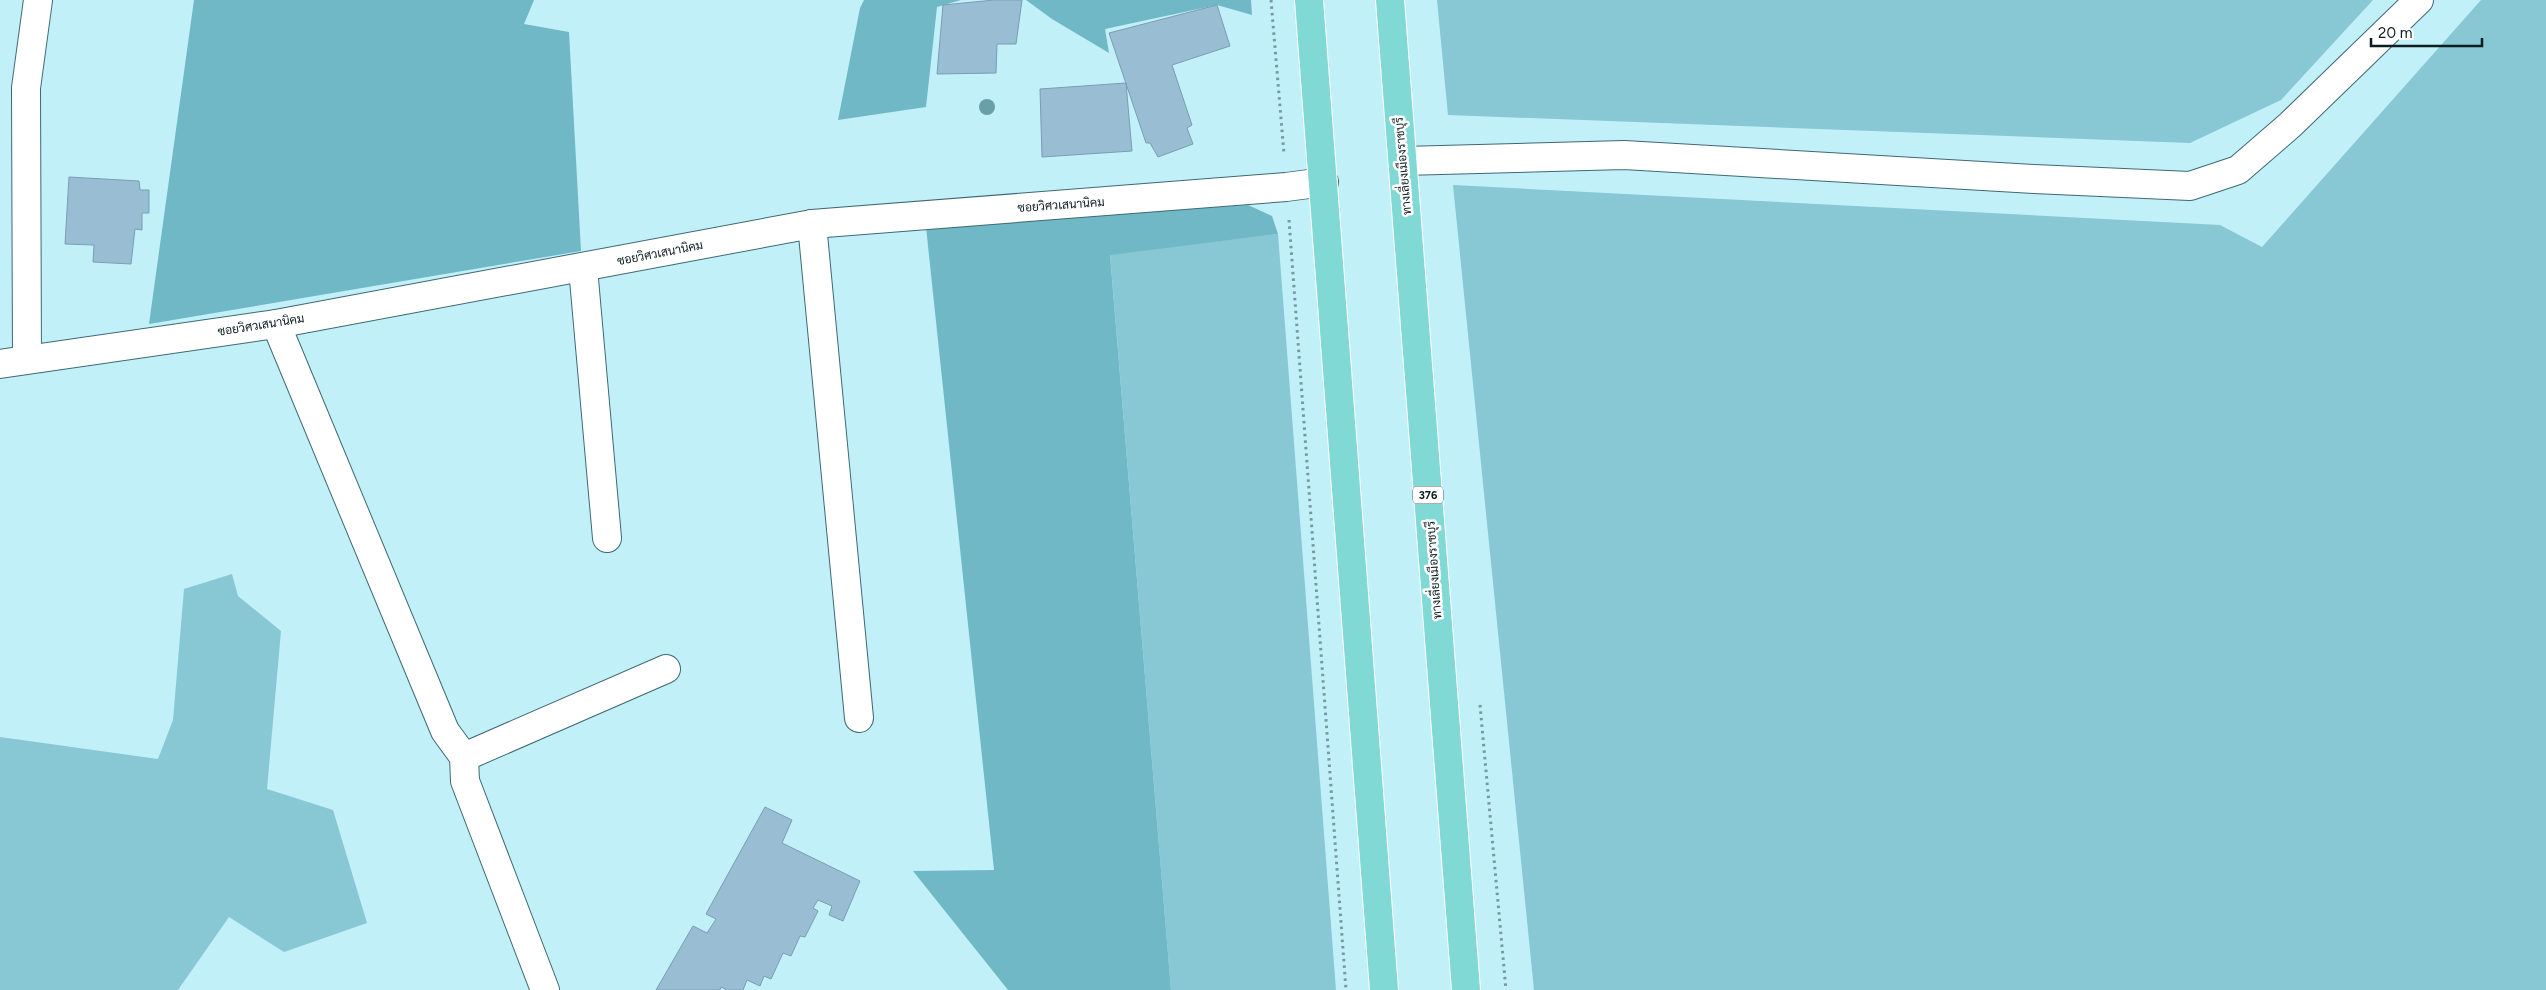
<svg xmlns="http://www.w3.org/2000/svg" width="2546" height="990" font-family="Figtree,Sarabun,sans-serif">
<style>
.green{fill:#88c7d4}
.forest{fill:#70b8c6}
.building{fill:#99bed3;stroke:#799db1}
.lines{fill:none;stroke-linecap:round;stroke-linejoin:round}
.minor-casing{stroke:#3e6972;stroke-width:30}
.tertiary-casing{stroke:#3e6972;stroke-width:30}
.primary-casing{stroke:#fff;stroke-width:30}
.path{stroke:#7699a0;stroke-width:3;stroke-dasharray:2.5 4;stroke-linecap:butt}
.minor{stroke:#fff;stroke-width:28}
.tertiary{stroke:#fff;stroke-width:28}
.primary{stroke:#80d9d4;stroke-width:28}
.tree{fill:#699fa9}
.labels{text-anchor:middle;stroke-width:5;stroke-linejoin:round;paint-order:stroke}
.shield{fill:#fff;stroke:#556264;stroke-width:1}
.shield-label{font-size:11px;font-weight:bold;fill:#0c1e21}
.street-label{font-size:12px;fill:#0c1e21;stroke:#fff}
</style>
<rect width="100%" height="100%" fill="#c1f0f9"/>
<path class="green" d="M1437 0H2373L2281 100 2190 143 1448 115Z
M2481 0H2546V990H1534L1453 185 2220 225 2262 247Z
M1278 234 1336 990H1171L1110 254Z
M232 574 238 596 281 631 267 789 333 810 367 923 284 952 229 917 178 990H0V737L158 759 173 720 184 589Z"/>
<path class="forest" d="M194 0H534L524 24 569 32 581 251 149 324Z
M864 0H961L937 7 926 107 838 120 860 8Z
M1026 0H1251L1252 15 1217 5 1105 29 1109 53 1052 19Z
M1248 205 1272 216 1278 234 1110 255 1171 990H1008L913 871 994 870 926 227Z"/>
<path class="building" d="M994 0H1022L1016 44H997L996 73 937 74 943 5Z
M1217 5 1230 46 1172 65 1192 125 1187 128 1193 144 1158 157 1150 143H1146L1109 33Z
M1126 83 1132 151 1042 157 1040 89Z
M69 177 139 181 140 190H149V213H142V230L135 229 131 264 93 262 94 245 65 244Z
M765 807 792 820 782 843 860 881 843 921 829 915 832 906 818 900 813 908 818 911 805 937 800 936 791 956 783 953 771 979 764 976 760 986 747 980 743 990H727L721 987 720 990H656L693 926 707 933 716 919 706 914Z"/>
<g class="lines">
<defs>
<path id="minor" d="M1403 161 1624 155 2034 179 2190 186 2238 170 2290 125 2419 0
M812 224 859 718
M583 268 607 538
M276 324 445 731 464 757 465 781 545 990
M27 359 26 88 38 0
M464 757 666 669"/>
<path id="tertiary" d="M0 364 276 324 812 224 1286 187 1324 182"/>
<path id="primary" d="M1309 0 1384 990
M1390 0 1466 990"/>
</defs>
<use href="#minor" class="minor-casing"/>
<use href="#tertiary" class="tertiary-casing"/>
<use href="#primary" class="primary-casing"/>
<path class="path" d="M1271 0 1284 154
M1289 220 1346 990
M1480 705 1506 990"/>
<use href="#minor" class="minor"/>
<use href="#tertiary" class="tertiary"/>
<use href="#primary" class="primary"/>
</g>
<circle class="tree" cx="987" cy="107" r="8"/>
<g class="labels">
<rect class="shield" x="1413" y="486.5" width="30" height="17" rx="4"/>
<g class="shield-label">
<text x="1428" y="499">376</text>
</g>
<g class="street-label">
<text transform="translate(1403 166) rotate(-95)" y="4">ทางเลี่ยงเมืองราชบุรี</text>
<text transform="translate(1061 205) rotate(-4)" y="4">ซอยวิศวเสนานิคม</text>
<text transform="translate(660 253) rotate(-11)" y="4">ซอยวิศวเสนานิคม</text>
<text transform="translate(261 325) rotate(-9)" y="4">ซอยวิศวเสนานิคม</text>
<text transform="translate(1434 570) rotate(-94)" y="4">ทางเลี่ยงเมืองราชบุรี</text>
</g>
</g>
<path d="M2371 38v8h111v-8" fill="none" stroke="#0c1e21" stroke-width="2.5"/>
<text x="2378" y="38" font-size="15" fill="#0c1e21" stroke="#ffffff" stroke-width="4" paint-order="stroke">20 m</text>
</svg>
